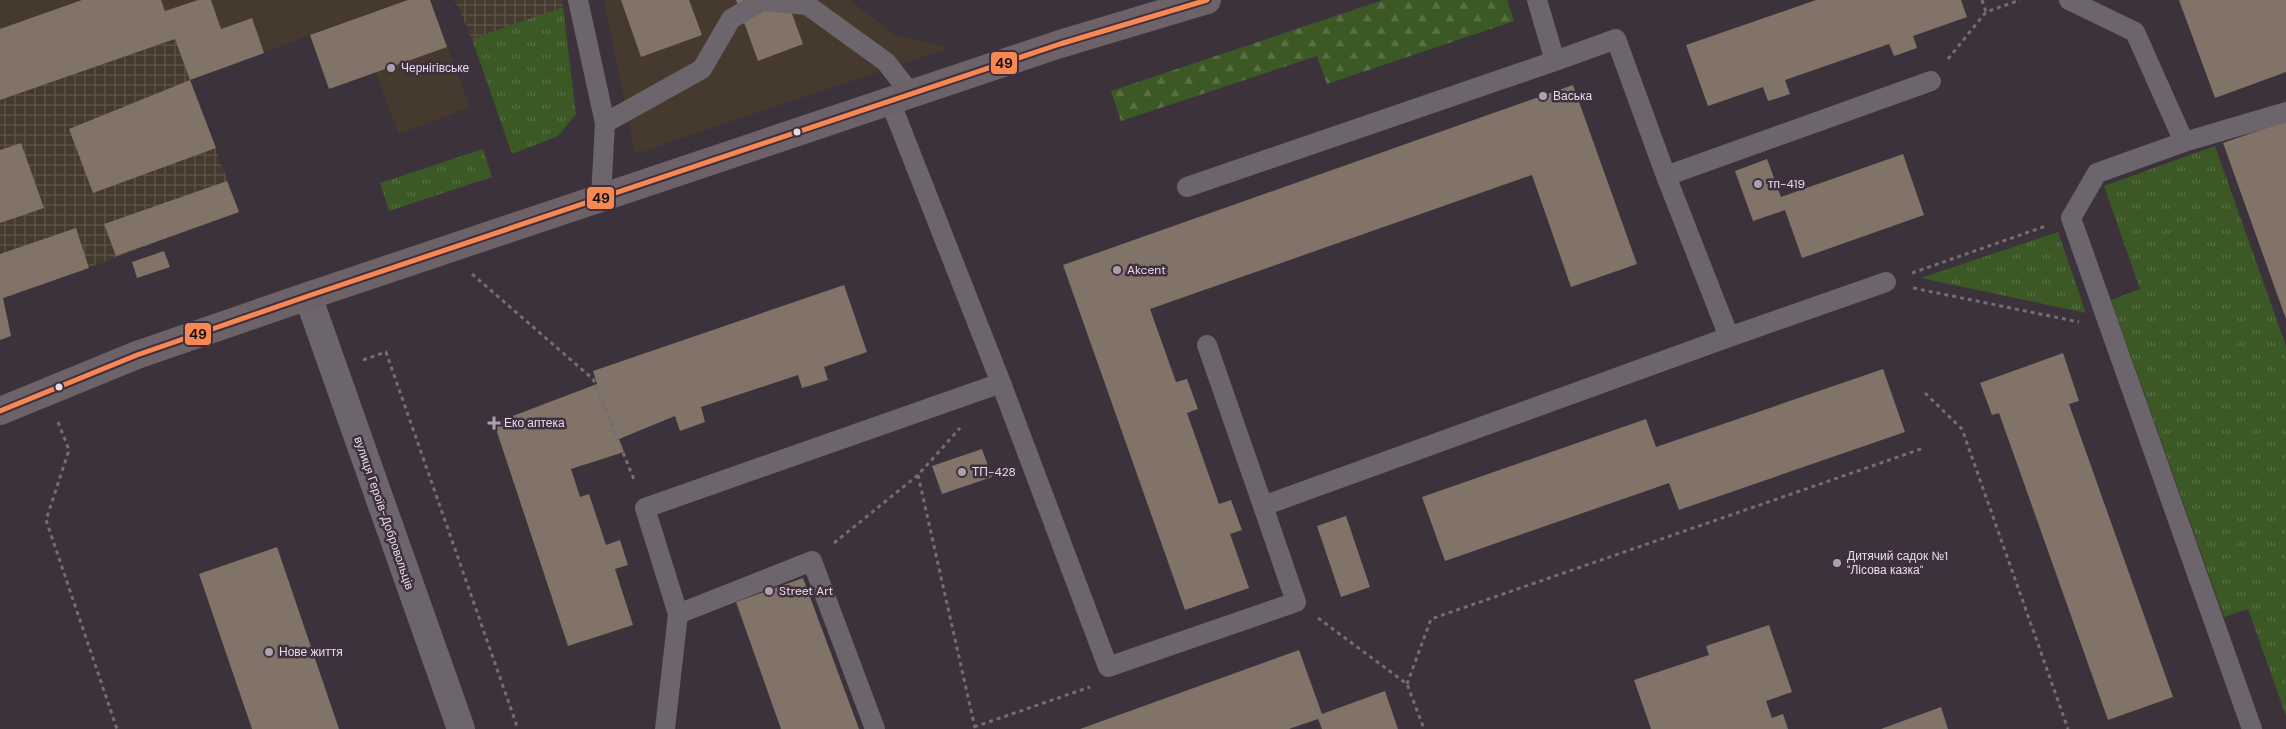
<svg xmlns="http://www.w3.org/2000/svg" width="2286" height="729" font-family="'DM Sans',sans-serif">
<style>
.commercial{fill:#46392d}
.industrial{fill:url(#industrial-grid)}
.grass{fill:url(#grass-tufts)}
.forest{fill:url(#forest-firs)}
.building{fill:#817368}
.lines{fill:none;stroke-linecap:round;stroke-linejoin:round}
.path{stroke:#736e73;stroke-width:3;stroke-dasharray:4 4;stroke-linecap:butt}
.lane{stroke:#6c656c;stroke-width:20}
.street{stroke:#6c656c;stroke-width:28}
.secondary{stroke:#6c6268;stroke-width:28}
.bus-1-casing{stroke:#3f2f3f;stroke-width:9}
.bus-1{stroke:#f88751;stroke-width:5}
.poi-dot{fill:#aba1ab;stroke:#3f2f3f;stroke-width:2}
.bus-dot{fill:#e7dde7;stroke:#3f2f3f;stroke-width:2}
.labels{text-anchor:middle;stroke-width:5;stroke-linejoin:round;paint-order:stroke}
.poi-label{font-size:12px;fill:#e7dde7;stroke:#3f2f3f;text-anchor:start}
.street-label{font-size:12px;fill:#e7dde7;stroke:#3f2f3f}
.line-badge{stroke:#3f2f3f;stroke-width:2}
.pale-badge-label{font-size:14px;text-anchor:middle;font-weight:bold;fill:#111}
</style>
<defs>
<pattern id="industrial-grid" width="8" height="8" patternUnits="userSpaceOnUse" patternTransform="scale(1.25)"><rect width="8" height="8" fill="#443a2d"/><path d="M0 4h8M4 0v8" fill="none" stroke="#5f564b"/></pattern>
<pattern id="grass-tufts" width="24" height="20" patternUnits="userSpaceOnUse" patternTransform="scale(1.25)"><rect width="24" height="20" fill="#3c5824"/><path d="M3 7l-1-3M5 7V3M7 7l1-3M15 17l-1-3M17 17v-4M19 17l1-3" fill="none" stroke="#587044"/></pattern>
<pattern id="forest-firs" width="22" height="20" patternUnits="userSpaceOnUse" patternTransform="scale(1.25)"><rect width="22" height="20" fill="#3c5824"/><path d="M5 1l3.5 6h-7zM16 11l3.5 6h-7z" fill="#587044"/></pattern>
</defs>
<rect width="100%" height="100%" fill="#3c323c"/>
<path class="commercial" d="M0 0H430L470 107 399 134 376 73 329 89 310 35 190 80 176 39 0 100Z
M604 0H850L895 35 950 48 635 154Z"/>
<path class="industrial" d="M455 0H562L563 7 472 39Z
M175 39 239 212 0 300V100Z"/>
<path class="grass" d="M563 7 576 114 558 136 512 154 472 39Z
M2215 146 2286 346V716L2248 609 2224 617 2111 300 2140 289 2104 186Z
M483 149 492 177 389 211 380 183Z
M2058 232 2086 313 1921 278Z"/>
<path class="forest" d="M1383 0H1507L1514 21 1327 84 1317 56 1121 121 1111 91Z"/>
<path class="building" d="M82 0H161L165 11 198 0H211L221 29 252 18 264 53 190 80 175 39 0 100V29Z
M408 0H430L447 47 329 89 310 35Z
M621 0H689L702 35 641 57Z
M736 0H787L803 44 758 61Z
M1816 0H1961L1967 17 1913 36 1917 48 1894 56 1889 44 1785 80 1790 94 1778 98 1768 101 1763 87 1708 106 1686 45Z
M2179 0H2286V72L2215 98Z
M190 80 216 148 93 193 69 129Z
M1573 85 1637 264 1571 287 1532 175 1150 309 1176 382 1187 379 1198 409 1187 413 1219 504 1231 500 1242 530 1230 534 1249 588 1185 610 1063 265Z
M2286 121V319L2223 143Z
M21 143 44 208 0 223V150Z
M1903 154 1924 215 1802 258 1785 210 1753 221 1735 171 1767 159 1781 197Z
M227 181 239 212 116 256 104 224Z
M76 228 89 268 3 298 11 336 0 340V254Z
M164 251 170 267 137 278 132 262Z
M844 285 867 352 824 367 828 380 802 388 798 375 701 407 705 422 680 431 675 416 619 439 624 452 571 469 580 497 589 494 606 545 620 540 628 565 615 569 633 625 568 646 494 423 597 384 593 371Z
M2063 353 2079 401 2069 404 2173 697 2108 720 1999 413 1992 415 1980 383Z
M1883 369 1905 432 1679 510 1669 483 1445 561 1422 497 1646 419 1656 447Z
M982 449 992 477 942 494 932 466Z
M1346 516 1370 587 1341 597 1317 526Z
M277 547 339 729H252L199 574Z
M803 578 859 729H781L736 602Z
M1769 625 1792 692 1766 701 1772 718 1783 714 1788 729H1651L1634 680 1709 655 1706 646Z
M1299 650 1322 714 1385 691 1398 729H1322L1318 719 1289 729H1080Z
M1941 707 1948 729H1881Z"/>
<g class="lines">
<path class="path" d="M1982 0 1986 12
M1948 59 1986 12 2020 0
M1912 273 2046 226
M472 274 593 379 635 482
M1913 288 2079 322
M363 360 386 352 518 729
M1925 393 1962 429 2068 729
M58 422 69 450 46 520 117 729
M918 475 975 728
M834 543 918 475 960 428
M1318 618 1407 684 1424 729
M1407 684 1431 619 1921 449
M974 727 1090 687"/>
<path class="lane" d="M578 0 605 123
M1537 0 1555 61 1616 39 1666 176 1729 337
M2069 0 2135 32 2184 142
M890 101 1001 383 1108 667 1296 602 1263 506
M1666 176 1931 81
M1187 187 1555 61
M601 198 605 123 702 69 731 19 762 1 807 5 886 62 911 94
M1207 345 1263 506 1729 337 1886 282
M678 614 812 561 875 729
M665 729 678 614 645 508 1001 383
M2252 729 2071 218 2097 173 2184 142 2286 112"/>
<path class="street" d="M308 296 461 729"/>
<path class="secondary" d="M0 411 137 355 308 296 1060 44 1207 0"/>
<defs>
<path id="bus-1" d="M0 411 137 355 308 296 1060 44 1207 0"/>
</defs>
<use href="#bus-1" class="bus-1-casing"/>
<use href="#bus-1" class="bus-1"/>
</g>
<g class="poi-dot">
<circle cx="391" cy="68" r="5"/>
<circle cx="1543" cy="96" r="5"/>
<circle cx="1758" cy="184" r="5"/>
<circle cx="1117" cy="270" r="5"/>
<path d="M491.5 415.5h5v5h5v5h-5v5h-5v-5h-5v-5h5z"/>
<circle cx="962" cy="472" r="5"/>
<circle cx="1837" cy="563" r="5"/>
<circle cx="769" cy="591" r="5"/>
<circle cx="269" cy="652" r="5"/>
</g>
<g class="bus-dot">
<circle cx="797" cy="132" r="4.5"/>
<circle cx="59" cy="387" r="4.5"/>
</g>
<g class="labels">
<g class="poi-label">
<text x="401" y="72">Чернігівське</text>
<text x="1553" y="100">Васька</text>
<text x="1768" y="188">тп-419</text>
<text x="1127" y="274">Akcent</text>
<text x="504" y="427">Еко аптека</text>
<text x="972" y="476">ТП-428</text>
<text x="1847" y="560">Дитячий садок №1<tspan x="1847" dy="14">"Лісова казка"</tspan></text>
<text x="779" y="595">Street Art</text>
<text x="279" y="656">Нове життя</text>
</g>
<g class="street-label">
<text transform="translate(384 513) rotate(71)" y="4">вулиця Героїв-Добровольців</text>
</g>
</g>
<g class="line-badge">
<rect x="990" y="51" width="28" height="24" rx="5" fill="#f88751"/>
<rect x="586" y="186" width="29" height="24" rx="5" fill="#f88751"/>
<rect x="184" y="322" width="28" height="24" rx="5" fill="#f88751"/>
</g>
<g class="pale-badge-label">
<text x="1004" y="68">49</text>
<text x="601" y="203">49</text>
<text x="198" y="339">49</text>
</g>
</svg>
